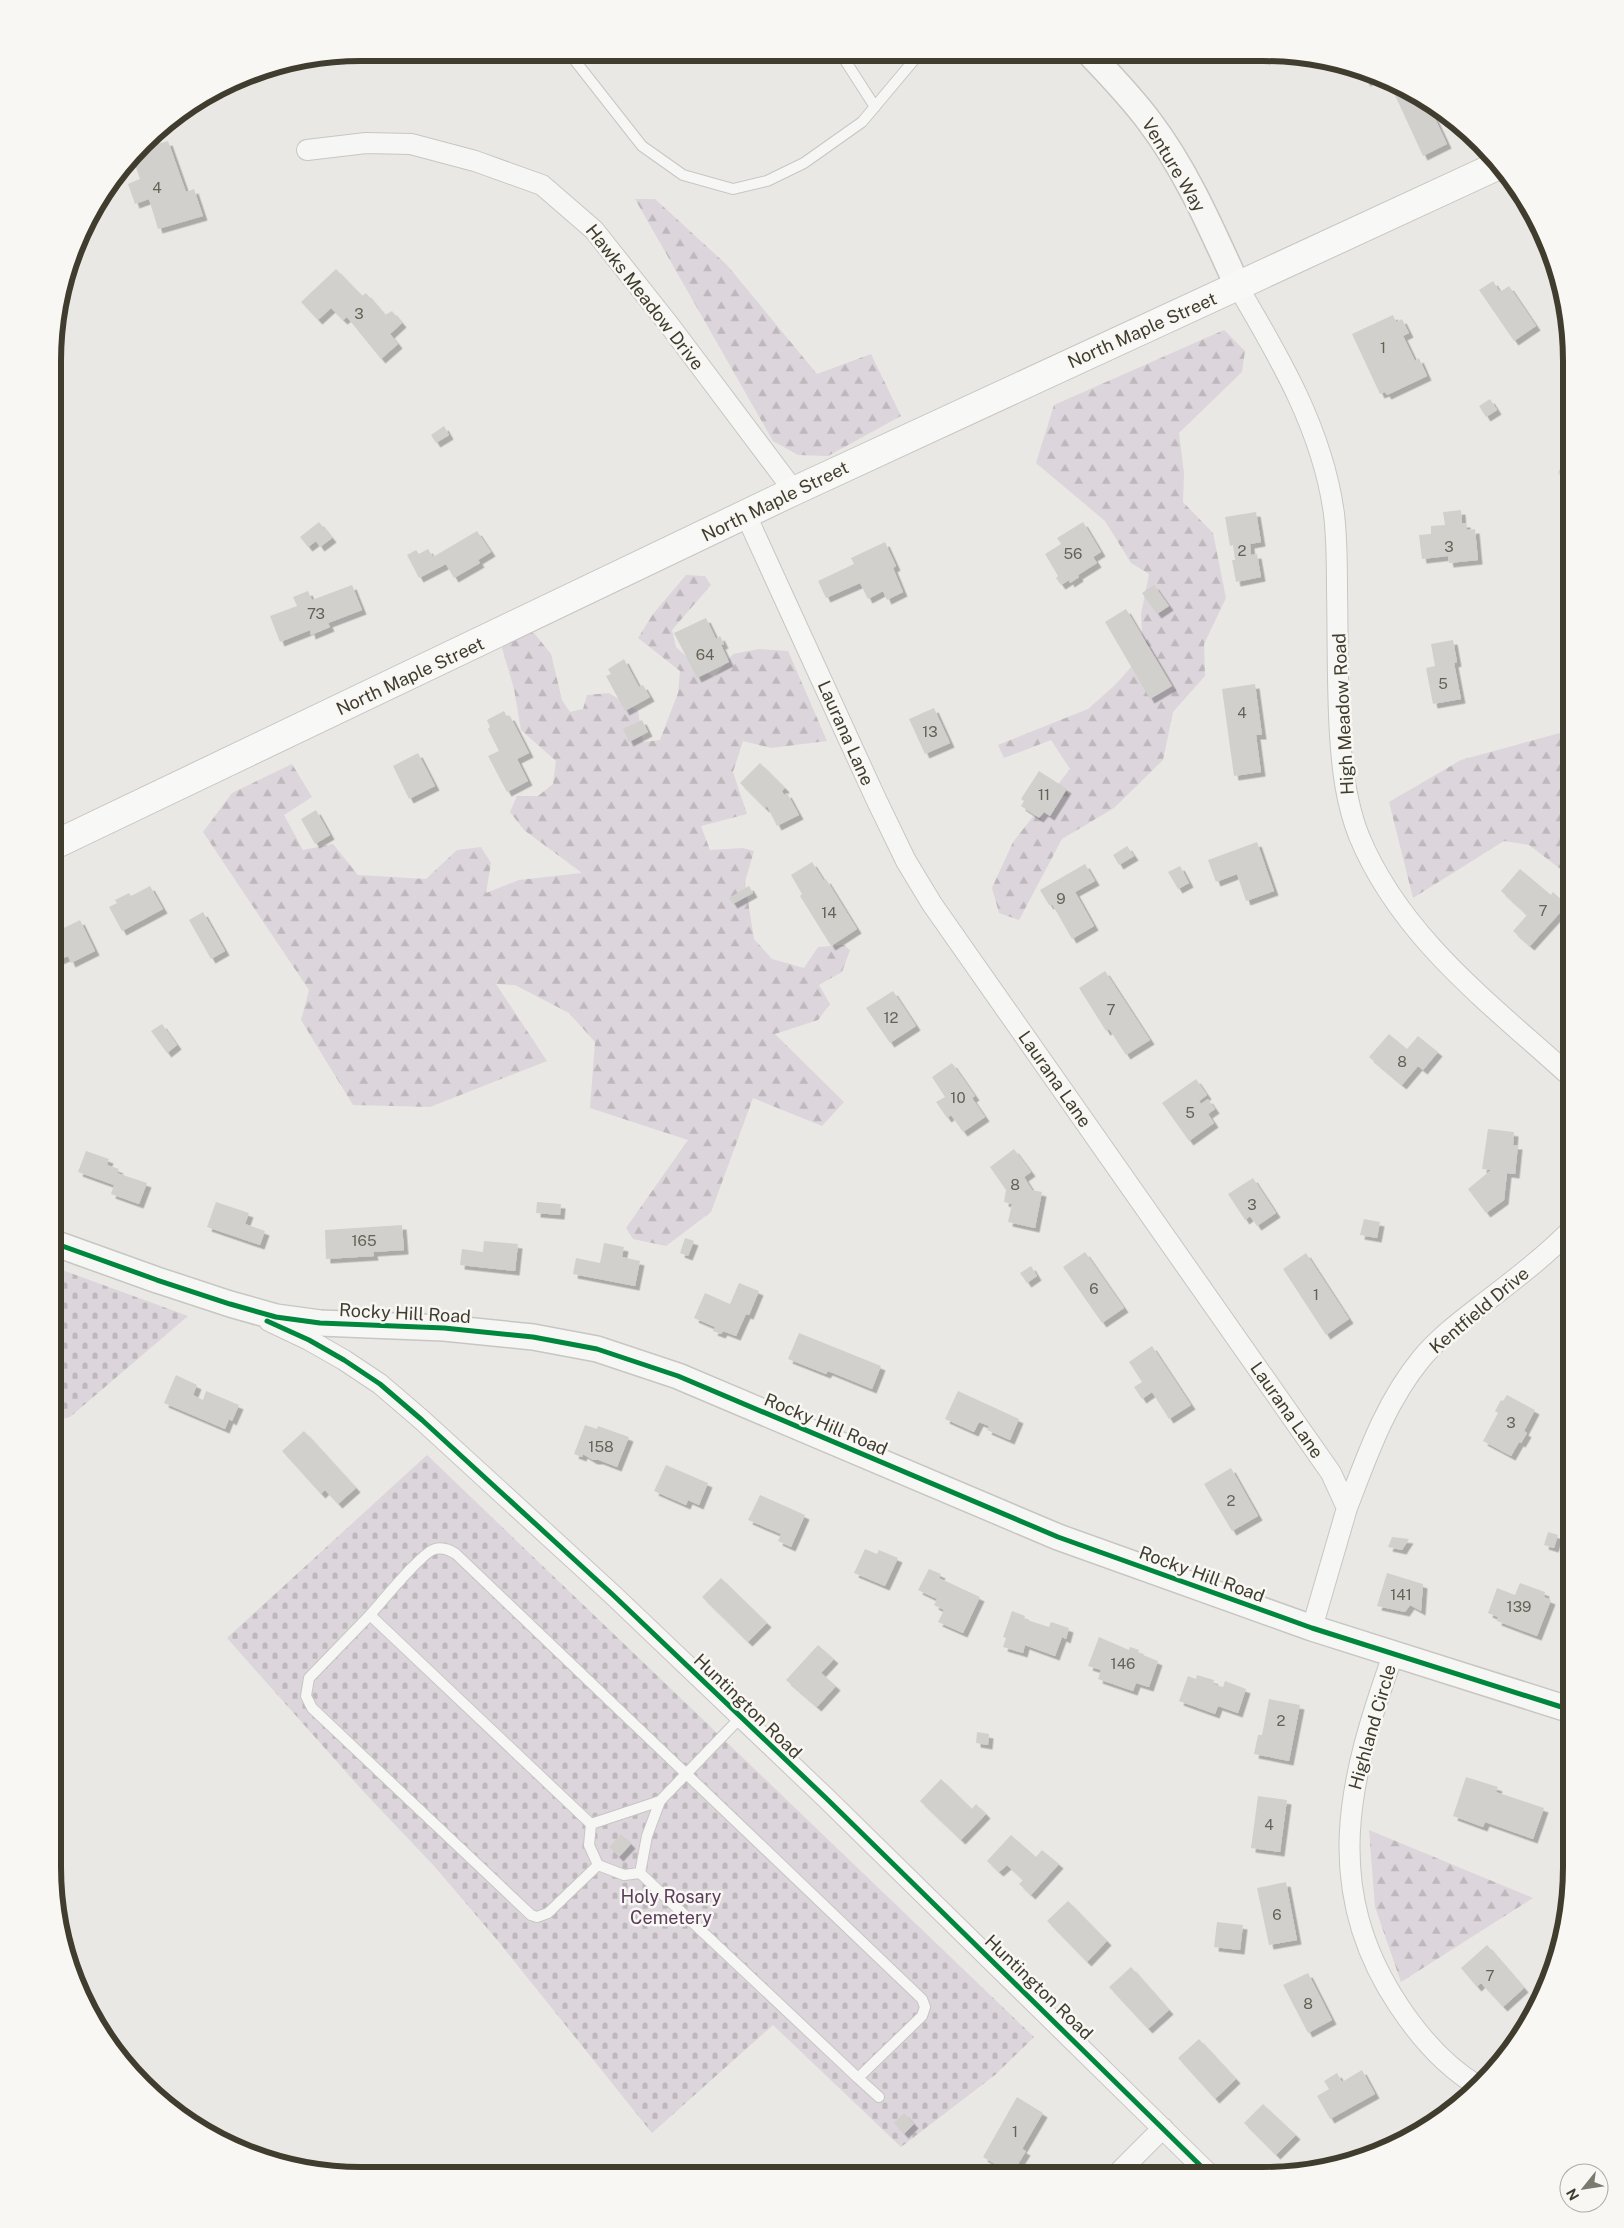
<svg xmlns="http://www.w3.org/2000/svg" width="1624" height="2228" font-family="'Public Sans',sans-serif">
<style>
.forest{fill:url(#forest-firs)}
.cemetery{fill:url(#cemetery-stones)}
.building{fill:#d1d0cd;filter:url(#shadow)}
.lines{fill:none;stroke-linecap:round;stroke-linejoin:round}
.service-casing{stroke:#c7c6c3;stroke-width:12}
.minor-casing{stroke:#c7c6c3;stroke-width:22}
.tertiary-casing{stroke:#c7c6c3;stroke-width:28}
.secondary-casing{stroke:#c7c6c3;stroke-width:30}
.service{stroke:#f6f6f4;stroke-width:10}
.minor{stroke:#f6f6f4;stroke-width:20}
.tertiary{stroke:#f6f6f4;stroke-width:25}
.secondary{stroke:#f8f8f7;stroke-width:28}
.cycleway-casing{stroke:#f8f7f4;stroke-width:8}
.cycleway{stroke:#00873e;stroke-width:5}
.labels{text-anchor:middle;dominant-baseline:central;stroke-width:5;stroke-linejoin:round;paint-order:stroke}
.number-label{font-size:15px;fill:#666256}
.street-label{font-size:18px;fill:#413d2e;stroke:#f8f7f4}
.park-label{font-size:18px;fill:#5a3c5b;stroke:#f8f7f4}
.rim{fill:none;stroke:#413d2e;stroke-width:6}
</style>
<defs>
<pattern id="forest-firs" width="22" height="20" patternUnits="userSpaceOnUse" patternTransform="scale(1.25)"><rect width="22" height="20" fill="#dcd5db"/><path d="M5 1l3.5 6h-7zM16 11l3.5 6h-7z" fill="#beb8bc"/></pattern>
<pattern id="cemetery-stones" width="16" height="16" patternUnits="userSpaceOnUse" patternTransform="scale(1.25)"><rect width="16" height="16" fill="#dcd5db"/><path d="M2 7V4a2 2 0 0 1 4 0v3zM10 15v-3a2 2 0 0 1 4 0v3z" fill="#beb8bc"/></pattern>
<filter id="shadow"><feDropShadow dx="4.5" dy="4.5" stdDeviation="0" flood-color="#0004"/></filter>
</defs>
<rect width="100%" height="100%" fill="#e9e8e5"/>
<path class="forest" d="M1516,190L1539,225L1549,250L1510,194Z
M635,199H655L727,265L817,374L871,354L901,416L828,456L798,455L773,441Z
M1224,330L1245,351L1242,372L1179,433L1184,473L1183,502L1213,533L1226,598L1204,644L1205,676L1173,712L1163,760L1114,808L1062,839L1019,920L999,913L992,888L1013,842L1070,769L1051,740L1004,758L998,745L1088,709L1115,685L1143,654L1141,614L1149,574L1131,563L1105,521L1036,463L1054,405Z
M1571,460V490L1558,473L1564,463Z
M686,575L705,576L711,585L672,630L676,647L697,667L714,677L733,654L759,649L788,651L827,741L771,748L743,741L733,772L747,814L701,826L710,850L743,848L754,851L745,882L754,939L772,959L804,968L818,947L844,945L850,950L842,972L819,985L830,1004L818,1020L775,1034L844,1102L822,1126L753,1098L711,1212L666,1246L633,1239L626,1228L688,1140L590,1108L595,1042L569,1013L515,985L496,984L547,1061L430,1107L353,1105L301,1020L309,990L203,832L232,793L292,764L312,797L284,815L303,850L333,844L358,875L426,879L457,850L481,847L491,863L486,893L519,880L582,873L524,830L510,812L517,796H538L553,784L556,761L521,730L514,689L502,648L513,632L534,633L551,654L562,700L570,712L583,709L587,695L609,693L638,711L643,742L660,740L678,693L680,671L638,638L653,614Z
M1571,730V877L1529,845L1504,841L1413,898L1389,802L1461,760Z
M1369,1830L1521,1893L1533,1898L1401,1982L1375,1907Z"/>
<path class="cemetery" d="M54,1267L188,1316L70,1417L53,1421Z
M427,1455L1034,2037L995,2075L901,2147L773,2025L652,2133L498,1941L435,1867L362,1790L227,1638Z"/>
<path class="building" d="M1360,71L1376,75L1377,76L1366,82Z
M1388,80L1421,99L1427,112L1431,110L1447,144L1423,156Z
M168,141L186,192L194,189L203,216L158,229L149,199L135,204L128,184L140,179L133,159L142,148Z
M336,269L362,296L366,293L385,315L392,311L402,323L390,334L398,344L381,359L347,317L343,320L331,308L318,320L301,302Z
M1493,281L1500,292L1509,286L1536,326L1514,341L1479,290Z
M1393,315L1396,322L1402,319L1409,333L1403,336L1415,361L1419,358L1427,376L1387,395L1385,392L1380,394L1352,334Z
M1490,399L1497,410L1486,417L1479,406Z
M444,426L449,435L436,443L431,435Z
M1461,510L1462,523H1466L1467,530L1475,529L1478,560L1449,563L1448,556L1422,559L1419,535L1431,534V526L1445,525L1443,512Z
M1256,512L1261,542L1250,544L1251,555L1257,554L1261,577L1236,582L1232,560H1235L1233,545L1230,546L1225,517Z
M319,522L332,538L320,547L316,541L308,547L300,537Z
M1083,522L1101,552L1093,557L1097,563L1078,575L1079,577L1070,583L1069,580L1061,585L1056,578L1058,576L1045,554L1061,544L1057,538Z
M477,531L491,552L478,560L480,563L454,578L446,564L419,578L407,555L416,550L419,554L428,549L433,557Z
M885,542L896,566L893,568L903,592L887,600L883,591L868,599L860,583L826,598L818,581L854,564L851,558Z
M352,585L362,610L328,623L330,627L311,635L310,630L280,642L270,616L297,606L293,597L308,591L312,600Z
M1154,585L1169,606L1157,614L1142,593Z
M1126,609L1172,686L1150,699L1105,622Z
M706,618L716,639L720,636L724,644L721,645L729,662L697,678L674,633Z
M1453,640L1457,662L1454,663L1461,699L1433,704L1426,668L1435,666L1431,644Z
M624,659L639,687L643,685L650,697L625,711L606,676L611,674L608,669Z
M1255,684L1262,735H1256L1261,772L1234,776L1222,689Z
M934,708L950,743L925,754L909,719Z
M504,711L507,717L510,716L529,753L517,759L528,781L507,792L488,756L499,751L488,729L490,727L487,720Z
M642,720L648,732L629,742L623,729Z
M418,753L435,786L409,799L393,766Z
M760,763L785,788L782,791L784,795L787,793L799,815L777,826L767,806L765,808L740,783Z
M1039,771L1067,789L1050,816L1044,812L1039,818L1021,806L1024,801L1021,799Z
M316,810L330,835L315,844L301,819Z
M1257,842L1274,891L1246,901L1237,874L1216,882L1208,860Z
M1127,846L1134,856L1119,865L1113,855Z
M812,862L824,881L826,879L857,929L831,946L800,896L802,894L791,875Z
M1085,864L1095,881L1075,892L1094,926L1072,939L1052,904L1049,905L1040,890Z
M1180,866L1189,883L1178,889L1168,872Z
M1520,869L1551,895L1553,892L1567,905L1530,946L1513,931L1527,915L1501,891Z
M150,886L163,909L122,931L109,907L117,903L115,900L129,893L131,896Z
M749,886L753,893L733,904L729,898Z
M203,912L225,951L211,959L189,920Z
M80,920L95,951L71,963L68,956L54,962V933Z
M1105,971L1150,1040L1126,1055L1109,1029L1106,1031L1079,988Z
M893,991L916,1026L890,1043L866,1008Z
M162,1024L177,1045L167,1053L151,1031Z
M1389,1034L1407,1049L1418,1036L1438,1052L1423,1070L1418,1066L1402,1085L1369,1057Z
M952,1063L975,1096L972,1098L985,1117L963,1132L951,1115L947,1118L936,1102L945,1097L932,1077Z
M1196,1079L1207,1095L1199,1101L1201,1104L1208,1099L1215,1109L1208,1114L1214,1123L1189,1141L1162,1103Z
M1488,1129L1514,1132L1513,1145H1518L1515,1174L1507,1173L1504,1200L1486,1213L1468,1189L1491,1170L1482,1169Z
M1014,1149L1031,1172L1024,1177L1032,1190L1042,1192L1035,1228L1008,1222L1012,1204L1004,1202L1006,1190L990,1167Z
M86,1151L109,1159L107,1165L119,1169L117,1173L147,1183L139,1204L111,1194L114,1185L78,1172Z
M1253,1178L1276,1213L1257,1226L1250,1216L1245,1220L1228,1194Z
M216,1202L249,1213L245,1224L265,1231L260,1245L207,1227Z
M537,1202L561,1204L560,1215L536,1213Z
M1364,1219L1380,1222L1377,1238L1360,1235Z
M402,1225L404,1250L373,1252L374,1256L326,1259L325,1230Z
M685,1238L694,1241L688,1256L680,1253Z
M484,1241L518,1244L515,1271L460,1265L462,1249L483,1252Z
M604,1243L624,1247L622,1257L640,1261L635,1286L573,1274L576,1258L600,1263Z
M1085,1252L1124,1308L1102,1323L1063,1267Z
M1306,1253L1349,1319L1326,1335L1283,1269Z
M1031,1266L1037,1276L1027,1283L1020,1273Z
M739,1283L759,1291L749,1315L746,1314L736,1336L723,1331L721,1334L713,1331L715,1327L694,1318L705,1293L730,1304Z
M799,1333L881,1366L872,1389L828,1371L826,1374L788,1359Z
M1152,1346L1191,1405L1169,1419L1152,1392L1142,1399L1134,1387L1142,1382L1129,1362Z
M176,1375L197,1385L193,1395L203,1400L206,1391L239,1405L232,1421L229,1419L225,1429L164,1403Z
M958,1391L1019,1419L1010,1440L987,1430L989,1426L979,1422L974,1432L945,1419Z
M1507,1395L1535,1410L1524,1431L1527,1433L1521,1443L1519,1442L1511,1456L1483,1441L1498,1413L1495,1411L1501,1400L1503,1401Z
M585,1425L597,1429L598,1426L629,1437L617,1467L599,1460H593L583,1454L582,1457L574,1454Z
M304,1431L356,1488L338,1504L325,1490L321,1494L282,1451Z
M666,1465L708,1483L699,1505L688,1500L686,1505L654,1491Z
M1231,1468L1258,1516L1232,1531L1204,1484Z
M760,1495L805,1515L791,1547L778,1541L781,1534L748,1520Z
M1548,1532L1558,1535L1554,1548L1544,1545Z
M1392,1537L1409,1539L1402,1550L1388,1547Z
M865,1549L877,1554L879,1550L898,1558L885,1586L854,1573Z
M929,1569L941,1574L939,1578L980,1597L963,1633L938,1622L944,1610L934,1605L937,1599L918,1590Z
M1387,1573L1423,1584L1421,1611L1410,1605L1405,1612L1377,1606Z
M721,1578L767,1623L748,1642L702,1597Z
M1520,1583L1545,1592L1544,1597L1551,1600L1537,1636L1497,1621L1498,1617L1488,1613L1497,1588L1515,1595Z
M1012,1611L1025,1616L1024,1619L1049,1627L1051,1622L1069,1628L1066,1639L1062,1637L1055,1656L1025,1645L1023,1653L1003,1647L1006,1638L1003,1637Z
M1099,1637L1129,1650L1130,1647L1139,1650L1138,1653L1158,1661L1149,1687L1136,1683L1133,1691L1098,1679L1101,1670L1088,1666Z
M818,1645L834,1659L821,1673L836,1686L817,1707L786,1680Z
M1197,1675L1214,1680L1213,1684L1223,1687L1225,1681L1246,1689L1238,1713L1218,1706L1215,1714L1179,1701L1188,1676L1196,1679Z
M1269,1699L1300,1705L1289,1761L1254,1754L1258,1735H1262Z
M977,1732L989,1734L988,1745L976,1743Z
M1466,1777L1498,1787L1496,1792L1544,1808L1533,1839L1485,1822L1483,1827L1453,1816Z
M941,1779L972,1809L976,1804L986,1814L961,1840L920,1801Z
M1258,1796L1287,1800L1280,1852L1251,1848Z
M621,1834L631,1844L619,1857L609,1847Z
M1011,1835L1036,1857L1042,1850L1059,1864L1031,1895L1019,1884L1023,1880L1007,1865L999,1872L987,1861Z
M1286,1882L1297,1940L1269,1945L1257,1888Z
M1068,1901L1107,1941L1087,1962L1047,1921Z
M1217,1922L1243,1925L1240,1950L1214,1947Z
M1487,1945L1524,1988L1503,2007L1481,1983L1477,1987L1461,1968Z
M1131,1967L1169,2010L1148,2029L1109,1987Z
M1308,1973L1332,2020L1308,2033L1283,1985Z
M1199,2039L1236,2079L1215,2099L1178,2058Z
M1362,2070L1375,2094L1330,2119L1317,2096L1329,2089L1324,2081L1337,2073L1342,2082Z
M1017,2097L1043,2113L1022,2149L1026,2151L1012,2174L983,2157Z
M1263,2104L1296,2135L1276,2155L1244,2123Z
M904,2113L914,2124L904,2134L894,2123Z"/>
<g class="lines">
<g class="service-casing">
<path id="service" d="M569,53L642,146L683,175L733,189L767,181L804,163L862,122L919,54
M841,54L875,107
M370,1615L309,1678L306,1696L312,1708L531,1915L537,1917L548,1913L598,1865
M660,1801L740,1718
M591,1824L660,1801L647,1836L640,1873
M858,2078L640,1873L624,1875L598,1865L589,1845L591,1824L370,1615C381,1603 422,1552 435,1549C443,1547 450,1550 456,1554L922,1999L925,2007L922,2016L858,2078L879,2097"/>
</g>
<g class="minor-casing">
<path id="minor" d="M307,150L366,143L411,144L475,161L542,185L594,230L670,326L794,491
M1238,287C1280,358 1323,431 1334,514C1337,539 1337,565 1337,590C1338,638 1337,687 1340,735C1342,769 1346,803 1359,836C1401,938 1492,1005 1571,1077
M746,515L876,799L906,861L932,904L1331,1473L1347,1508L1312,1628
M269,1321L309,1340L344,1360L380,1384L422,1420L612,1594L827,1799L1210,2175
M1347,1508C1367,1456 1385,1403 1421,1359C1439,1337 1462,1320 1484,1303C1514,1280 1544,1257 1571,1230
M1393,1655C1349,1778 1320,1888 1399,2006C1419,2036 1446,2067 1478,2086
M1116,2175L1163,2128"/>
</g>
<g class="tertiary-casing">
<path id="tertiary" d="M1091,55C1111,76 1132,98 1149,121C1187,171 1212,230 1238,287
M54,1243L157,1280L230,1304L276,1317L320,1323L444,1328L533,1337L597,1349L678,1376L1058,1537L1312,1628L1571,1710"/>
</g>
<g class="secondary-casing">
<path id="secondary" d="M54,845L794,491L1499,165"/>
</g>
<use href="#service" class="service"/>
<use href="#minor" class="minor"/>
<use href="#tertiary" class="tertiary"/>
<use href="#secondary" class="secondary"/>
<g class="cycleway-casing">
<path id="cycleway" d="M54,1243L157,1280L230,1304L276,1317L320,1323L444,1328L533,1337L597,1349L678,1376L1058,1537L1312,1628L1571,1710
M267,1321L309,1340L344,1360L380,1384L422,1420L612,1594L827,1799L1210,2175"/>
</g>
<use href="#cycleway" class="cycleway"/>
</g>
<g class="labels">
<g class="number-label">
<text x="157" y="187">4</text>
<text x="359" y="313">3</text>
<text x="1383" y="347">1</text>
<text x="1449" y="546">3</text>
<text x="1242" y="550">2</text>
<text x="1073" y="553">56</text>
<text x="316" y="613">73</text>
<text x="705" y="654">64</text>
<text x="1443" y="683">5</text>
<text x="1242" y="712">4</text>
<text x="930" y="731">13</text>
<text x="1044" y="794">11</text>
<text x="1061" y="898">9</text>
<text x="1543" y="910">7</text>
<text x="829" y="912">14</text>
<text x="1111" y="1009">7</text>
<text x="891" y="1017">12</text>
<text x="1402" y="1061">8</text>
<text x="958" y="1097">10</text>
<text x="1190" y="1112">5</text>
<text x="1015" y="1184">8</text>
<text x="1252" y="1204">3</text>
<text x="364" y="1240">165</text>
<text x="1094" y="1288">6</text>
<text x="1316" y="1294">1</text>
<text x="1511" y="1422">3</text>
<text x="601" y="1446">158</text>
<text x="1231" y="1500">2</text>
<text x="1401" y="1594">141</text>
<text x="1519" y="1606">139</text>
<text x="1123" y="1663">146</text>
<text x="1281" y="1720">2</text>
<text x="1269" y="1824">4</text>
<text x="1277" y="1914">6</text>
<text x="1490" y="1975">7</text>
<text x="1308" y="2003">8</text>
<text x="1015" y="2131">1</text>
</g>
<g class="street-label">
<text transform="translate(1174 165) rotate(59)">Venture Way</text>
<text transform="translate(645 297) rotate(52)">Hawks Meadow Drive</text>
<text transform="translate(1142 330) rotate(-24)">North Maple Street</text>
<text transform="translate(775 501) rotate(-26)">North Maple Street</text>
<text transform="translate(410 676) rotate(-25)">North Maple Street</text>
<text transform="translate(1343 714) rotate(-93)">High Meadow Road</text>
<text transform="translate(846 733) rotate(66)">Laurana Lane</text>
<text transform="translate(1055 1079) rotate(55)">Laurana Lane</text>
<text transform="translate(1479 1310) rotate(-40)">Kentfield Drive</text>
<text transform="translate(405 1313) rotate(3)">Rocky Hill Road</text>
<text transform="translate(1287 1410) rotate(55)">Laurana Lane</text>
<text transform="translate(826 1424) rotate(23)">Rocky Hill Road</text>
<text transform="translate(1202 1574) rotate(20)">Rocky Hill Road</text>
<text transform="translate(748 1706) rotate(44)">Huntington Road</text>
<text transform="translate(1372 1727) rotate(-74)">Highland Circle</text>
<text transform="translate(1039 1987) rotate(44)">Huntington Road</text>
</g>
<g class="park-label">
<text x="671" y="1896">Holy Rosary<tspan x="671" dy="21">Cemetery</tspan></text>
</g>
</g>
<path d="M0 0H1624V2228H0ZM361 61H1263A300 300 0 0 1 1563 361V1867A300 300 0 0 1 1263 2167H361A300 300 0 0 1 61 1867V361A300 300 0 0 1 361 61Z" fill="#f8f7f4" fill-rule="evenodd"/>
<path class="rim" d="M361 61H1263A300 300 0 0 1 1563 361V1867A300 300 0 0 1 1263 2167H361A300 300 0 0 1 61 1867V361A300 300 0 0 1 361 61Z"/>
<g transform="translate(1584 2188) rotate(240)"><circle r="24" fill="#f8f7f4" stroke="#afada5"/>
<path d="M0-4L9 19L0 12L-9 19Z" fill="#7c796e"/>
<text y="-8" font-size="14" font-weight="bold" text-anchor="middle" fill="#413d2e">N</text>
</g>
</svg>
